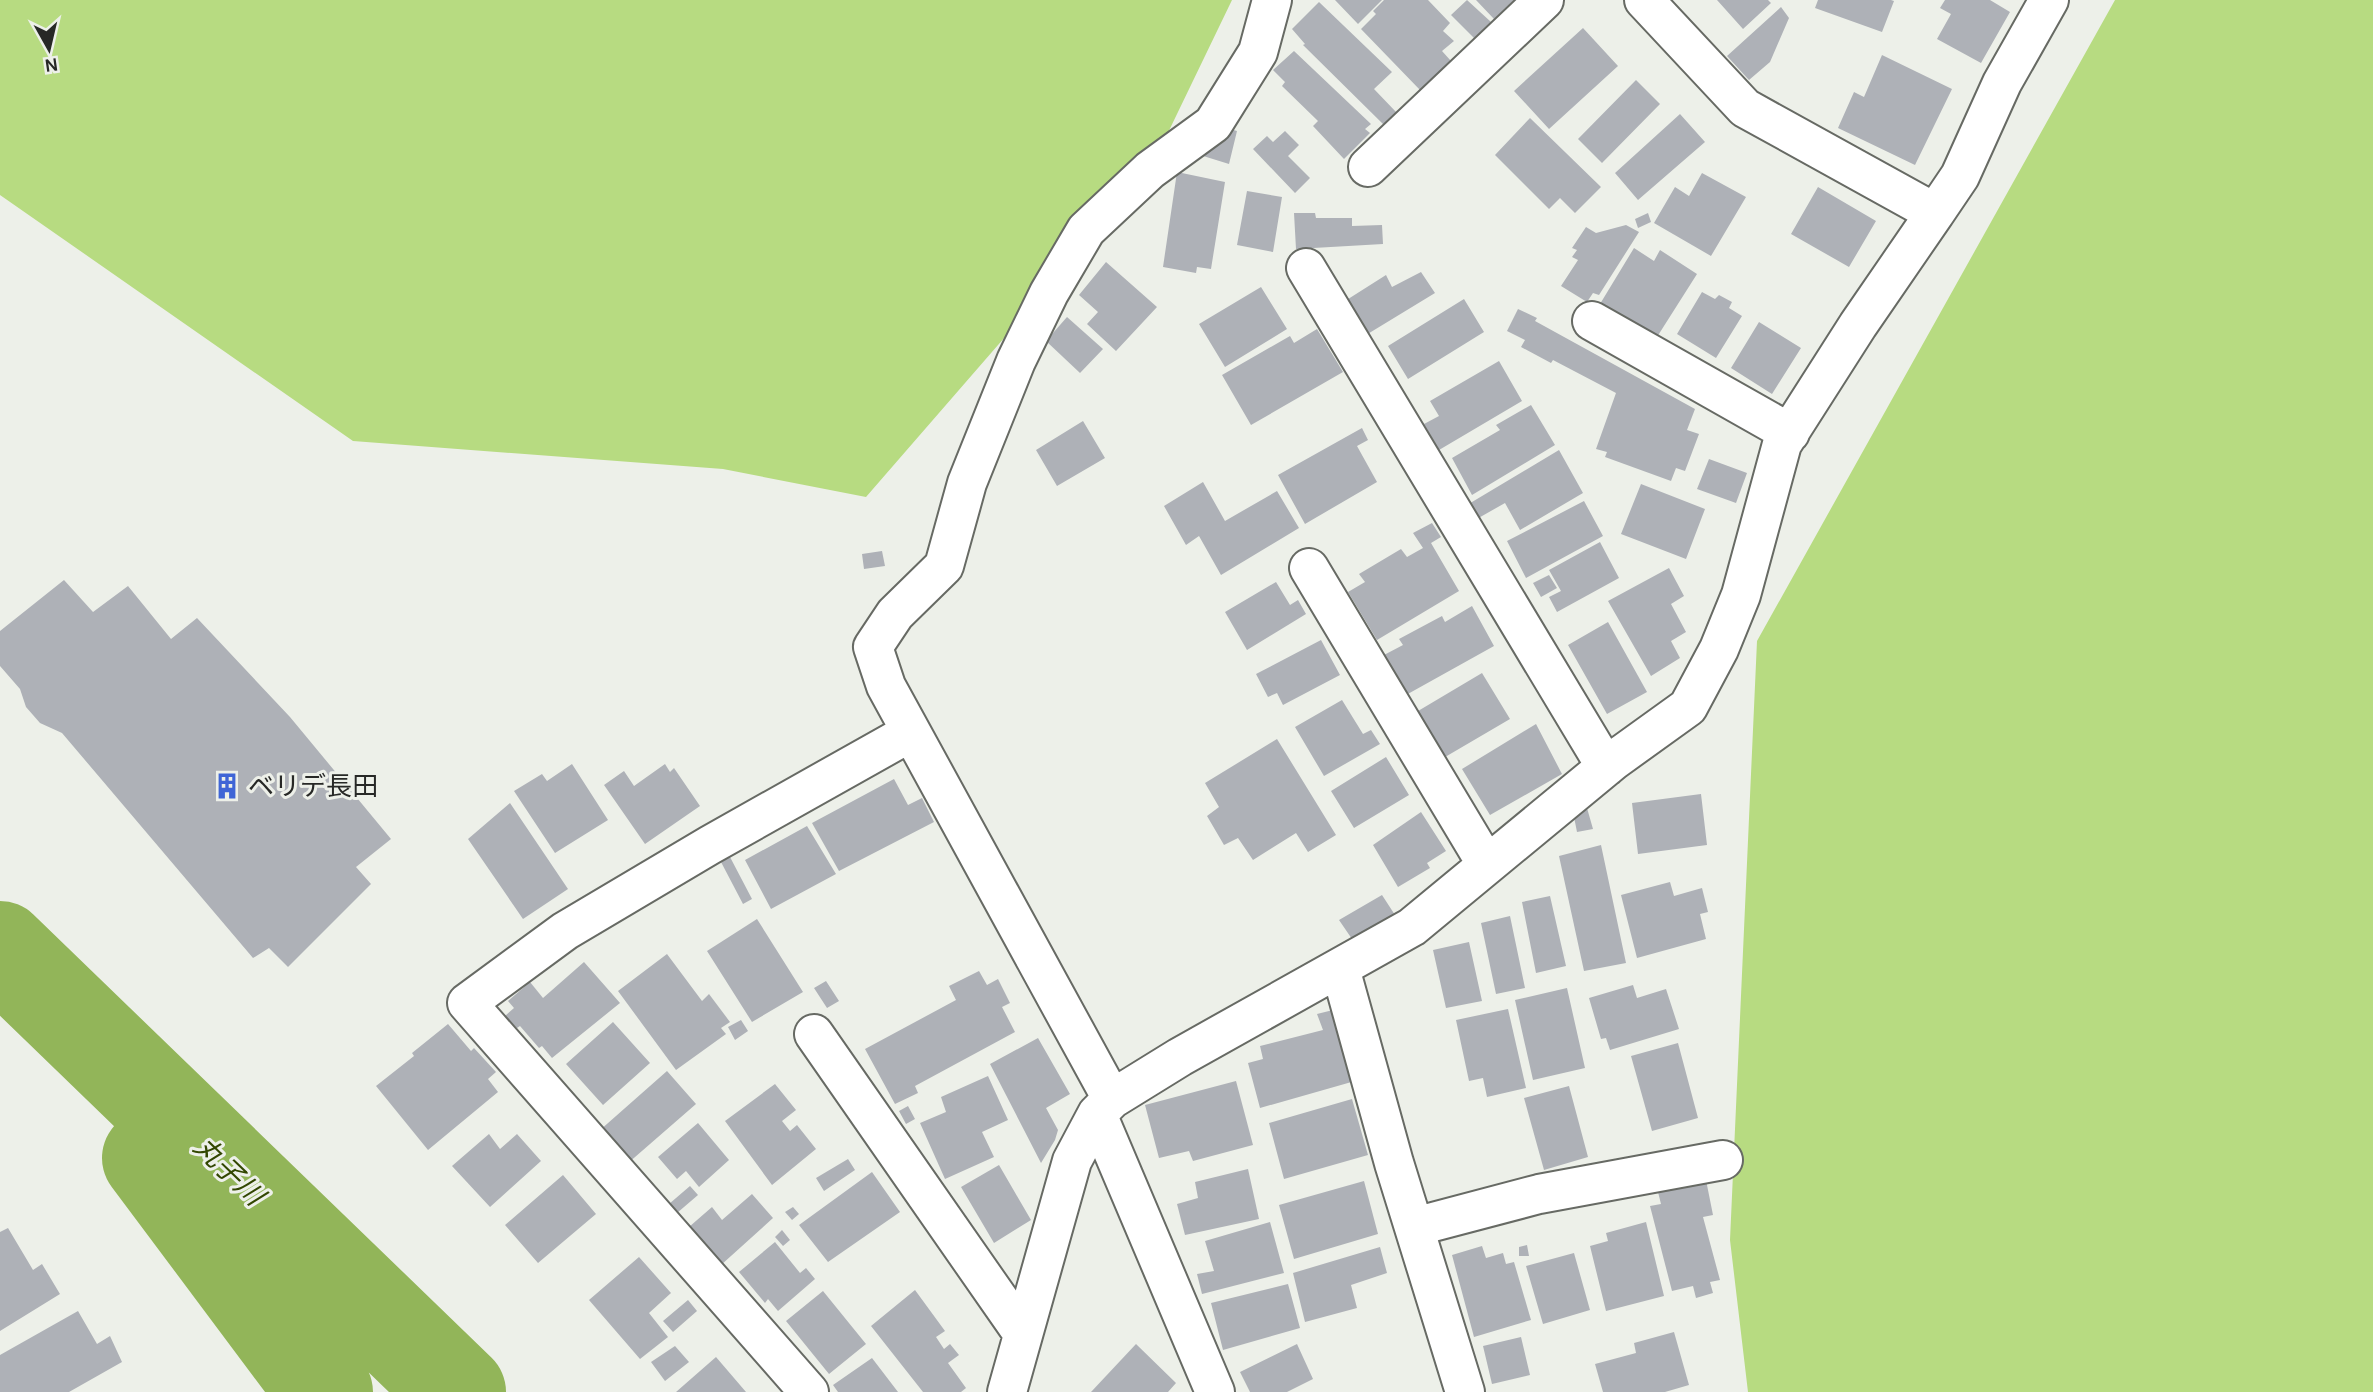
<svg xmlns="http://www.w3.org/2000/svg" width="2373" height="1392" font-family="Karla,'Noto Sans JP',sans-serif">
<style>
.green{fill:#b7db81}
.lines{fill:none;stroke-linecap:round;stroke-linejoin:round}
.river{stroke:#92b559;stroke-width:96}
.building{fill:#aeb1b7}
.street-casing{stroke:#676a64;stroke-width:42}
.street{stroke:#fff;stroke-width:38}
.labels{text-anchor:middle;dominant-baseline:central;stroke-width:6;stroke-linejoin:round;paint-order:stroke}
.poi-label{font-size:26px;fill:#272826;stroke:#edf0e9;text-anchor:start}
.water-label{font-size:28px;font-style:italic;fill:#324701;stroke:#edf0e9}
</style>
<rect width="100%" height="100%" fill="#edf0e9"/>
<path class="green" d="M0,0H1232L1150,170L866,497L723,469L353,441L0,195Z
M2115,0H2373V1392H1748L1730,1240L1757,641Z"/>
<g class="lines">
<path class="river" d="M0,949L458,1392
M150,1158L325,1392"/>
</g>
<path class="building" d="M1335,0H1382L1358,24Z
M1384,0H1428L1450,23L1443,31L1454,41L1442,51L1451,61L1420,90L1361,29L1376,14L1373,11Z
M1467,0L1491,22L1474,38L1451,15Z
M1476,0H1514L1494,19Z
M1717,0H1768L1771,3L1743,29Z
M1818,0H1891L1894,1L1882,32L1815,8Z
M1945,0H1990L2010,12L1981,63L1937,39L1951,14L1940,8Z
M1319,2L1392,72L1374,89L1397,113L1384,125L1303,45L1305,44L1292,29Z
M1781,7L1789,18L1770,62L1749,80L1727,56Z
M1583,28L1618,66L1549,129L1514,91Z
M1294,51L1371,124L1365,129L1370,133L1344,159L1313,126L1318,121L1282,86L1285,82L1273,70Z
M1882,55L1952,89L1915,165L1838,128L1854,92L1864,97Z
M1636,80L1660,104L1602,163L1578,139Z
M1680,114L1705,142L1638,200L1615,173Z
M1530,118L1601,187L1575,213L1560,198L1549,209L1495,155Z
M1220,126L1237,131L1229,164L1200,155Z
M1285,131L1299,145L1288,156L1310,178L1295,193L1253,149L1267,136L1273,142Z
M1177,172L1225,182L1211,269L1197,267L1196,273L1163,267Z
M1702,173L1746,197L1711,256L1654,223L1675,187L1689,196Z
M1818,187L1876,221L1849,267L1791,234Z
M1247,191L1282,197L1273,252L1237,245Z
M1294,213H1315L1316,218H1352V226L1382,225L1383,244L1296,249Z
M1648,213L1651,222L1638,228L1635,219Z
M1626,225L1639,232L1599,295L1593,293L1587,302L1561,286L1578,260L1572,257L1577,250L1572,248L1586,227L1596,233Z
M1634,248L1654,261L1660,250L1697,274L1657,337L1600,304Z
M1106,262L1157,307L1116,351L1087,324L1098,312L1079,295Z
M1421,272L1435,293L1366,335L1345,301L1386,275L1392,287Z
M1261,287L1287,329L1225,367L1199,324Z
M1702,292L1715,299L1719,295L1732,302L1729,308L1742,316L1716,358L1677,334Z
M1464,299L1484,332L1408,379L1388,346Z
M1518,309L1537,318L1535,321L1695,409L1687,430L1699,434L1685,471L1676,468L1671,481L1605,457L1607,452L1596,449L1616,393L1553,360L1551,363L1521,347L1525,340L1507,331Z
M1067,317L1103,349L1080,373L1046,341Z
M1759,322L1801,348L1772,394L1731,368Z
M1317,329L1343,372L1251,425L1222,375L1290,336L1294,343Z
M1499,361L1522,401L1439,450L1424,424L1439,416L1430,401Z
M1531,405L1555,445L1472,495L1452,458L1500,430L1496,425Z
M1083,421L1105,458L1057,486L1036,450Z
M1362,428L1368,440L1357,446L1377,482L1305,524L1278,475Z
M1559,450L1583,493L1520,530L1505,503L1475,520L1467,505Z
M1709,459L1747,473L1736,503L1697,489Z
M1203,482L1225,521L1277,491L1299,528L1221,575L1199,536L1186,545L1164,506Z
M1641,484L1705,509L1686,559L1621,534Z
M1584,501L1603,536L1526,578L1507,541Z
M1432,523L1441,537L1431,543L1459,591L1377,640L1348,592L1365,582L1359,574L1401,549L1407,557L1423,548L1413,533Z
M1600,542L1619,578L1557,612L1549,597L1561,591L1549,570Z
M882,551L885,566L864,569L862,554Z
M1669,568L1684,596L1671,604L1686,632L1671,641L1680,658L1651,676L1608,601Z
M1549,575L1557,588L1541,597L1533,583Z
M64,580L93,612L128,586L171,639L197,618L290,717L391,839L356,867L371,884L288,967L269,948L253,958L62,733L40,723L26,707L20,689L0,666V631Z
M1276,582L1290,605L1298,600L1306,614L1247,650L1225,612Z
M1472,606L1494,646L1406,695L1384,655L1403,645L1399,639L1442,616L1445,622Z
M1608,622L1647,692L1607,714L1568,645Z
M1321,640L1340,675L1283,705L1277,693L1268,697L1256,674Z
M1482,673L1510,719L1440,760L1413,714Z
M1342,700L1363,734L1371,730L1380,744L1324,776L1295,727Z
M1536,724L1562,774L1490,815L1462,769Z
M1277,739L1336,835L1308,852L1296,833L1253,860L1238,838L1224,845L1207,816L1219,807L1205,783Z
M1386,757L1409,795L1354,828L1331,791Z
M572,764L608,820L555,853L514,791L542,774L547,781Z
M665,764L670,772L674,768L700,806L645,844L604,785L624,771L634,786Z
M894,779L908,805L922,798L934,822L839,871L812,823Z
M1701,794L1707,845L1638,854L1632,803Z
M510,803L568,889L523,919L468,839Z
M1587,808L1593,829L1577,832L1573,812Z
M1421,812L1446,851L1427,863L1430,868L1398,887L1373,845Z
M807,826L836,874L771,909L745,860Z
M1601,845L1626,963L1584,971L1559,856Z
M730,857L752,899L743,904L721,862Z
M1670,882L1674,896L1702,888L1708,912L1700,914L1706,939L1637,958L1621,895Z
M1382,895L1395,915L1352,939L1339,920Z
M1550,896L1566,966L1536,973L1522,902Z
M1510,916L1525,988L1496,994L1481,923Z
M757,919L803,992L752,1022L707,951Z
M1469,942L1482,1001L1446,1008L1433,950Z
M667,954L702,1001L709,994L730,1022L721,1028L726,1034L676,1070L618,991Z
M584,962L620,1003L552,1058L542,1046L539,1048L520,1026L517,1028L505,1016L514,1008L508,1001L530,982L543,998Z
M979,971L987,985L998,979L1010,1003L1002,1007L1015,1032L915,1086L918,1093L895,1104L865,1049L956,1000L949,986Z
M826,981L839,1001L827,1008L814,988Z
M1633,985L1637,998L1666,989L1679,1029L1610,1050L1606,1038L1601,1039L1589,998Z
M1567,988L1585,1068L1533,1080L1515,1000Z
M1508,1009L1526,1088L1487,1097L1483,1078L1469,1081L1456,1020Z
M1333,1010L1355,1081L1260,1108L1248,1063L1263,1059L1260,1046L1323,1030L1317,1014Z
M741,1020L748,1031L735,1040L728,1027Z
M613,1022L650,1063L603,1105L566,1064Z
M448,1024L471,1051L474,1048L496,1072L488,1079L498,1092L428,1150L376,1086L414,1056L412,1053Z
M1038,1038L1070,1094L1046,1108L1058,1130L1055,1140L1041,1163L990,1064Z
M1678,1043L1698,1118L1652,1131L1631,1056Z
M667,1071L696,1104L627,1164L599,1131Z
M988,1076L1008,1120L982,1132L994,1157L945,1179L920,1123L946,1112L941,1097Z
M1236,1081L1253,1145L1193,1161L1189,1151L1159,1158L1145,1105Z
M775,1084L796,1110L782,1121L790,1131L797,1125L816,1149L772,1185L725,1121Z
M1569,1086L1588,1157L1544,1170L1524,1098Z
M1352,1099L1368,1155L1284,1179L1269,1123Z
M908,1106L915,1119L906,1124L899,1111Z
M698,1123L729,1160L699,1187L686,1171L677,1179L658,1157Z
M489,1134L500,1149L517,1134L541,1161L490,1207L452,1166Z
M848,1159L855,1170L824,1191L816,1178Z
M999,1165L1031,1220L994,1243L961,1187Z
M1248,1169L1259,1219L1185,1235L1177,1204L1198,1198L1195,1182Z
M872,1172L900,1212L828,1262L799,1225Z
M563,1175L596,1214L538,1263L505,1225Z
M1706,1180L1713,1215L1703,1217L1720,1280L1710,1282L1713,1293L1696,1298L1693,1286L1672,1291L1650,1206L1661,1204L1658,1192Z
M1364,1181L1378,1234L1294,1259L1279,1205Z
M690,1186L698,1195L677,1213L669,1204Z
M752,1194L773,1218L721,1265L689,1227L712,1207L722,1220Z
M793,1207L799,1214L792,1220L785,1212Z
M1270,1222L1284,1273L1202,1294L1197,1274L1214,1271L1205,1241Z
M1646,1222L1664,1296L1606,1311L1590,1246L1608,1241L1606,1233Z
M8,1228L33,1270L42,1264L60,1294L0,1331V1232Z
M782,1230L790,1240L783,1246L775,1237Z
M775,1242L800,1273L806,1268L815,1279L778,1311L768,1299L765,1303L739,1272Z
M1527,1245L1529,1256H1519V1247Z
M1482,1246L1486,1258L1503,1253L1506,1264L1514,1262L1531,1320L1474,1337L1452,1255Z
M1380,1247L1387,1273L1351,1285L1357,1308L1305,1322L1293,1273Z
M1574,1253L1590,1310L1543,1324L1526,1266Z
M639,1257L671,1293L649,1313L668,1337L640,1359L589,1300Z
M1288,1284L1300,1328L1223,1350L1211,1303Z
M915,1290L945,1331L936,1337L944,1349L950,1344L959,1355L948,1363L966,1388L961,1392H923L871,1326Z
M823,1291L866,1344L829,1374L786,1321Z
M688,1300L697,1311L673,1332L663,1321Z
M78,1311L97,1344L110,1336L122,1362L69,1392H0V1355Z
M1674,1332L1689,1385L1665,1392H1603L1595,1364L1636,1353L1634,1343Z
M1521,1337L1530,1375L1492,1384L1483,1346Z
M1136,1344L1176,1383L1168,1392H1091Z
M1297,1344L1313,1379L1287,1392H1250L1240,1372Z
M675,1346L689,1362L665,1381L651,1362Z
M716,1357L746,1392H676Z
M872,1358L898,1392H838L833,1385Z"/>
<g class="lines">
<g class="street-casing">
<path id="street" d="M1644,0L1745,108L1935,213L1960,176L2002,83L2049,0
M1368,167L1544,0
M1306,268L1606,767
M1592,321L1790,433
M1309,568L1487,865
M1340,968L1394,1163L1465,1392
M814,1034L1023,1334
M1112,1099L886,686L873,647L895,614L944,566L967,483L1016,361L1049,293L1086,230L1150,170L1213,124L1258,52L1272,0
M1097,1114L1215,1392
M1414,1227L1539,1194L1723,1160
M809,1392L467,1003L565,931L710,845L911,732
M1007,1392L1072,1161L1097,1114L1112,1099L1180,1057L1412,927L1613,761L1688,707L1719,649L1741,595L1782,444L1858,325L1935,213"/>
</g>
<use href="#street" class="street"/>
</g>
<defs>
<g id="building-bare" transform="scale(2.1)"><path d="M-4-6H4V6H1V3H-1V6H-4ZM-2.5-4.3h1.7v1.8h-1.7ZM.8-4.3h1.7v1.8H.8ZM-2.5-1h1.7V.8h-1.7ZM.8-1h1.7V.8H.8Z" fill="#3f65d6" stroke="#edf0e9" stroke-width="2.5" paint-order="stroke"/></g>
</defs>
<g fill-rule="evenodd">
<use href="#building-bare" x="227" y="786"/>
</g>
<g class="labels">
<g class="poi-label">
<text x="248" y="786">ベリデ長田</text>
</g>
<g class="water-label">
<text transform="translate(229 1171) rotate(44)">丸子川</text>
</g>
</g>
<g transform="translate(49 49) rotate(172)" stroke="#edf0e9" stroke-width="5" paint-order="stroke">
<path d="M0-5L12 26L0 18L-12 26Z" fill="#272826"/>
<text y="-10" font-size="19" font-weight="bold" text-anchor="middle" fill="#272826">N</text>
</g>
</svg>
